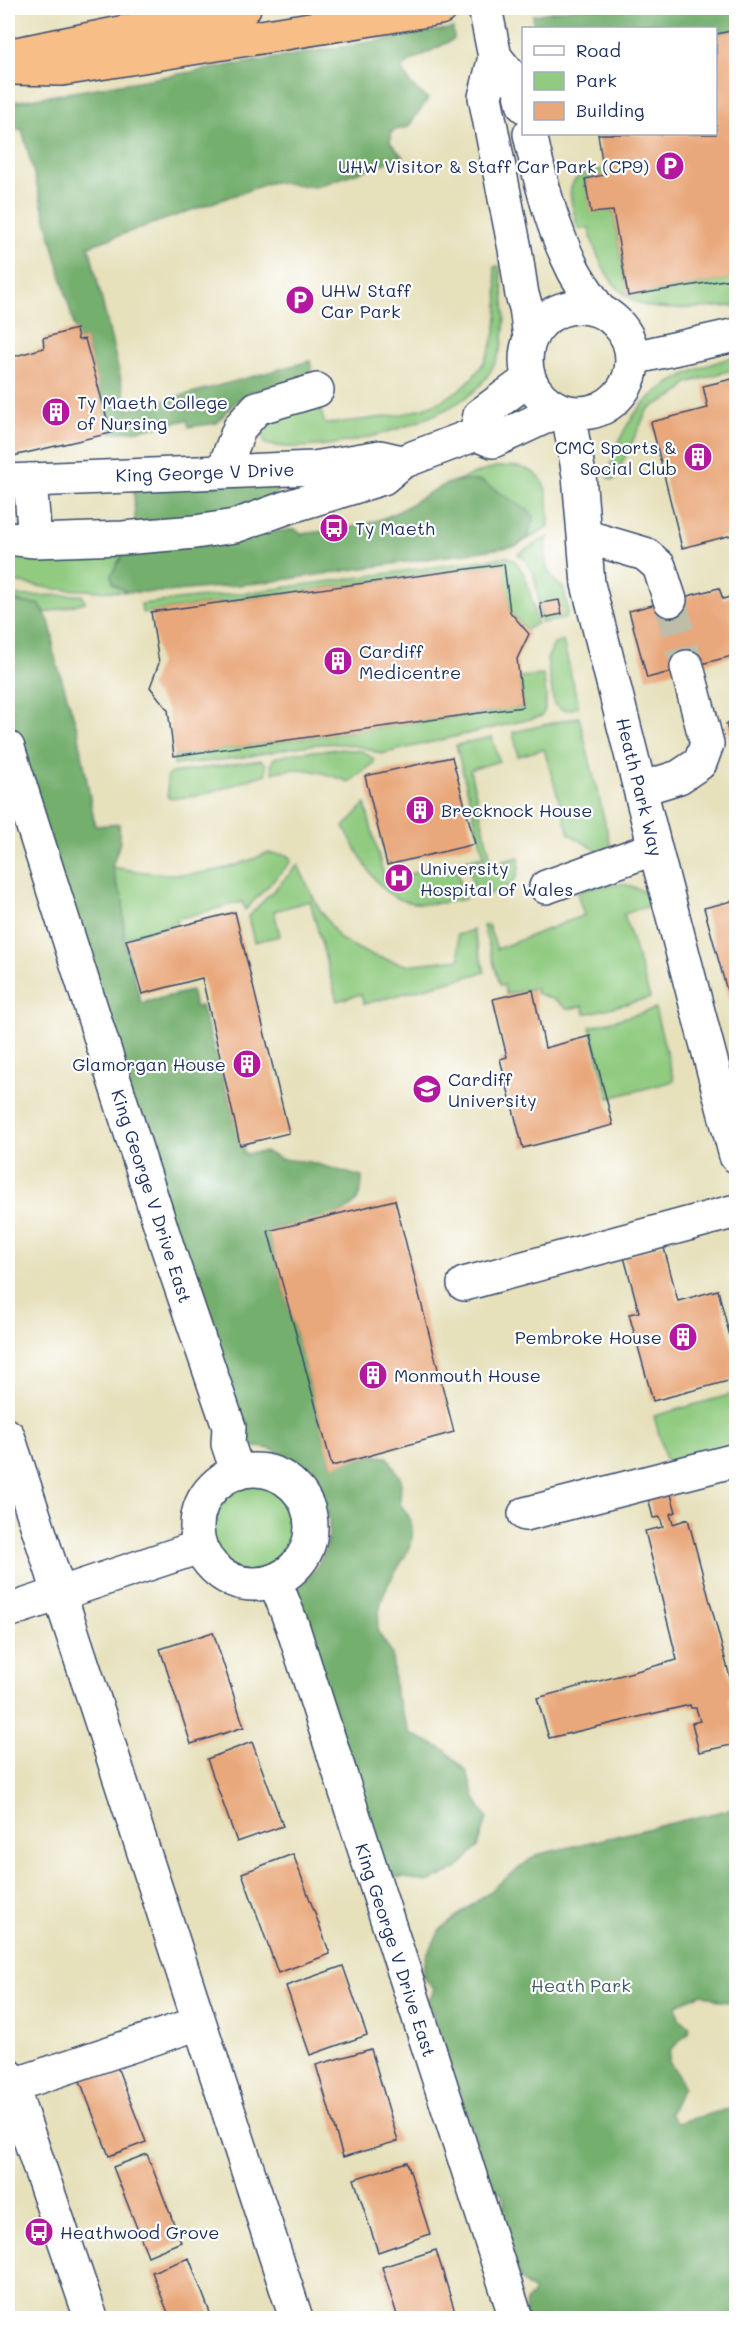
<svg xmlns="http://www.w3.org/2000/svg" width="744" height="2326" font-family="Mali,sans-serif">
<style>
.green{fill:#90cb80;stroke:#567d6f;stroke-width:1.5}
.forest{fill:#74af6e;stroke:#486f66;stroke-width:1.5}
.building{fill:#e9a87b}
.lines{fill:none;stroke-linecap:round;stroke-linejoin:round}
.minor-tunnel{stroke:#bdbda8;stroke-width:33;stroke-dasharray:33 16;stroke-linecap:butt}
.minor-casing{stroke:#394a6c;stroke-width:36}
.highway-casing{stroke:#394a6c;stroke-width:36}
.minor{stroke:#fff;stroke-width:33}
.highway{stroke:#f7be87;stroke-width:33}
.labels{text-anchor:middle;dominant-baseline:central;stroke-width:4.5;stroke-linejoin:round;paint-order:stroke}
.poi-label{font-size:18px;fill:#1b2f5e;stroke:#fff;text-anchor:start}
.street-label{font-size:18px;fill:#1b2f5e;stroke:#fff}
.park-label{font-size:18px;fill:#3e5e68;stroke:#fff}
</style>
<rect width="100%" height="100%" fill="#fff"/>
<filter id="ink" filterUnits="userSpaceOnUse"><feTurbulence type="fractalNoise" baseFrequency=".0167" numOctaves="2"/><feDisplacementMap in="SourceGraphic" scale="12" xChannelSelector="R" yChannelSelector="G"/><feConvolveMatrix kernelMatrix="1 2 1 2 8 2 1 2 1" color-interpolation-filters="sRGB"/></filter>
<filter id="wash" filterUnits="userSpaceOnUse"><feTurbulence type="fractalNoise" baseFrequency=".008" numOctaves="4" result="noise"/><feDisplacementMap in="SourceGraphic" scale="24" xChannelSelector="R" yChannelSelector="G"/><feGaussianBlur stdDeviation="1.35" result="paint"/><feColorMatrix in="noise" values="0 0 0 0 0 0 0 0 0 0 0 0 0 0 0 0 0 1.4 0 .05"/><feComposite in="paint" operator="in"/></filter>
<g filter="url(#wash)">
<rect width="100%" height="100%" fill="#e6e0bb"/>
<path class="green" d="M604,169V175L585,179L591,212L613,211L628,296L736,278V306C714,307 662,312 643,305C610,292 596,259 589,228L578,229C570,194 558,176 604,169Z
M499,266C504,295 510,333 496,361C490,374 482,385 471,394C428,427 319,457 265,444L261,430L272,417L318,402L325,424C349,421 374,419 398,415C480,398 509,347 494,267Z
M736,356V369L687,383L679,393L648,409L614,480L608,478C623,402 666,377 736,356Z
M511,466C550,469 548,495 549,526L516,546L528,537L481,481H455L495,467Z
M548,537L545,554L547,569L555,581L564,589L568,612L564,619L542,623C536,600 541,569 518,554Z
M123,554L111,575L113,584L127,592L56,589L8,581V556Z
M507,557C528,563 532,604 537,623L526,630L510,612L503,564L142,613L141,604L252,592Z
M82,595L85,602L46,613L39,604L24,603L8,598V596Z
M563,641L578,704V707C567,711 562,712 554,704L547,659L554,644Z
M543,675C545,689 549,702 542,716L535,718L381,754C336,733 290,749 244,757C221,761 197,762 174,765V756L523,707L519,677Z
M579,717L611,847L598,851L569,834L544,749L518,756L513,732Z
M492,737L499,761L470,770L492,864L519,857C523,886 500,892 476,897L467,860L484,856L456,745Z
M340,749L362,751L374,759L373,764L349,782C325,773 299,764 273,773L271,765L274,758L299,752Z
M261,760L266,764V774C233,784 203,799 168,798L167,776L171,773Z
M365,804L385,880L455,863L465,899C386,915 379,890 344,827Z
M267,853L286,855L291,858L290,863L245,910L242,902L177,919V923L124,938L123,899L116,883L112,867C172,878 211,879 267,853Z
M298,865L318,907L340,939L368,954L406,965L460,959L457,935L473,930L485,972L364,1004L361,994L337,1001L310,901L274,911L280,936L254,942L248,917Z
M624,884C638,888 647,891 655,904L624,914L650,998L585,1014L583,1006L567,1009L557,1001L536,993L535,988L506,994L504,985H500L483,926L488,925L497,949L584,915L577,893L592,887Z
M655,1009L674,1081L609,1098L590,1027Z
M736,1393V1447L667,1464L654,1416Z
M210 1529a45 45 0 1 1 90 0a45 45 0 1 1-90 0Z"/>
<path class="forest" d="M576,8H736V30L716,34V28H563V25L533,27V15Z
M453,28L454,39L411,61L401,69L412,86L428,99L408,127L392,131L390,142L403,157L315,187L272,182L89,246L128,410L310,361L312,371C296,390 272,383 252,392C237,397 227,411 217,423L189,427L187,420L140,430L111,433L85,339L78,340L22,129L8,132V103Z
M455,481H481L526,509L534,516L528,537L516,546L268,582L167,592H127L113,584L111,575L123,554L134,551L295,529L301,534C334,530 367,528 397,512C416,502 434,487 455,481Z
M273,482C276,490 280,497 275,505L135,525L134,490Z
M8,599L24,603L39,604L49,621L53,637V651L78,731L95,826L119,824L120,842L112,867L116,883L123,899L124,938L141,1003L191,991L195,1007L201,1006L245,1154L265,1152L281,1159L310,1162L362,1177C362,1186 361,1197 354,1204C335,1222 292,1223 268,1231L332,1465L371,1455L388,1457L401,1480L400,1504C430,1537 398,1561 384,1593C379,1604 379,1619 377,1630L392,1654L395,1693L410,1733L445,1750L467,1772L475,1798L487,1818L478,1847L457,1869L428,1882L405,1878H384L296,1590C305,1581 314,1572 320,1561C344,1523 319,1469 279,1452C269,1447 254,1447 242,1446L8,713Z
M736,1808V2004L721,2001L702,1994L676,2005L679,2018L689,2026L688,2033L670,2051L669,2062L677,2073L683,2087L670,2114L676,2123L736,2107V2318H524L526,2301L534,2292L520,2279L499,2216L505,2204L502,2194L496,2189L485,2169L427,1999L432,1995L434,1988L422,1976L427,1954L441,1929L536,1855Z"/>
<g id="blocks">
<path class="building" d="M736,30V278L628,296L613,211L591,213L585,179L604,175L598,134H716V34Z
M76,329L78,340L85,339L111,433L13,456L11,448L8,449V358L44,348L43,338Z
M736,378V534L682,548L651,422L708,408L703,386Z
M504,564L510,612L529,634L517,659L523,707L174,756L168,710L150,687L159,663L151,612Z
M719,588L723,599L736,595V643L734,644L736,655L647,678L629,611Z
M559,600L562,614L543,618L540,603Z
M736,721V759L726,724Z
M452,757L475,844L387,865L365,776Z
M736,900V1023L704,908Z
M235,912L289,1133L240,1145L202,978L142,994L126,940Z
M533,990L545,1048L590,1036L613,1125L523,1148L500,1059L507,1057L493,999Z
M395,1200L454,1432L332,1466L268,1231Z
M663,1244L678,1301L718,1290L736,1360V1379L653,1401L629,1314L639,1312L624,1257Z
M670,1491L676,1512L670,1514L673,1524L688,1519L735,1696L728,1698L732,1711L736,1710V1744L699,1752L692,1723L700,1721L696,1708H691L690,1705L549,1738L537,1698L677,1660L645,1531L663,1527L660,1517L653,1518L648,1497Z
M213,1632L244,1727L191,1744L160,1649Z
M252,1742L283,1826L237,1842L207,1759Z
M293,1854L330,1954L278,1973L242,1873Z
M343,1966L367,2035L310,2055L286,1986Z
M371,2049L398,2141L343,2157L316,2065Z
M114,2059L146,2142L109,2156L77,2073Z
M147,2154L181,2242L148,2256L113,2167Z
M407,2162L430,2234L378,2252L354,2179Z
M436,2250L457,2318H398L382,2267Z
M189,2258L212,2318H170L152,2272Z"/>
</g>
</g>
<g filter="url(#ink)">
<use href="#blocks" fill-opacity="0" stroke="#394a6c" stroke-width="1.5"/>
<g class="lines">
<path class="minor-tunnel" d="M670,600L687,667"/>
<g class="minor-casing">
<path id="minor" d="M485,8L495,57L485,97L515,249L522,295L526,307L530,338
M495,57L519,86L524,106
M530,134C540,180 552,228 574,271C581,284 591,297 599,310
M526 360a53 53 0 1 1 106 0a53 53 0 1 1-106 0Z
M633,358L736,335
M568,413L579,475L588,584L655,848L736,1156
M476,434L480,415L529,379
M223,471L240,427L257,408L317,390
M30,480L35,541
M8,481L314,468L380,457L402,462
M584,536L645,554L659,566L670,600
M8,538L35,541L123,538L195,532L235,526L285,508L383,478L402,462L476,434L493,441L560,410
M8,748L168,1249L229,1427L228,1444L238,1473
M640,789L679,777L700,763L707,744L687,667
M546,887L655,848
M464,1284L736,1211
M8,1436L296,2318
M197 1527a57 57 0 1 1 114 0a57 57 0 1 1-114 0Z
M525,1514L736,1460
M275,1581L292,1625L516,2318
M8,1611L199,1547
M8,2075L91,2318
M11,2086L199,2023"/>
</g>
<g class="highway-casing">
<path id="highway" d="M17,54L244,8
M8,68L62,69L440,8"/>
</g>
<use href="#minor" class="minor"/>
<use href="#highway" class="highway"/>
</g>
</g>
<defs>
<g id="parking-disc" transform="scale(1.5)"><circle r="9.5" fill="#b5179e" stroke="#fff"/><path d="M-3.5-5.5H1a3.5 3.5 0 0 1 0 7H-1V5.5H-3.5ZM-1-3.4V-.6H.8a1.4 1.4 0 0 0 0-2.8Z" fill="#fff"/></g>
<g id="building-disc" transform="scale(1.5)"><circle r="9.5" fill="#b5179e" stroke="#fff"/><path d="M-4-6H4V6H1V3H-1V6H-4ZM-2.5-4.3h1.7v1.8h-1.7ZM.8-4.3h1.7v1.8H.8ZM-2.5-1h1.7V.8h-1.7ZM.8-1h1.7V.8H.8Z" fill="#fff"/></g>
<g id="bus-disc" transform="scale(1.5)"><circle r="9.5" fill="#b5179e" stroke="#fff"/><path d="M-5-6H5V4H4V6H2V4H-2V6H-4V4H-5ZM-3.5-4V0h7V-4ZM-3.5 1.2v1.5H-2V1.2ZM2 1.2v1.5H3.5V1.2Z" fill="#fff"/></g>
<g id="hospital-disc" transform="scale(1.5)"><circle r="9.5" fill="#b5179e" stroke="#fff"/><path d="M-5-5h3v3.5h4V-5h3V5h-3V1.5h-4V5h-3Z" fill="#fff"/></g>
<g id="university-disc" transform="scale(1.5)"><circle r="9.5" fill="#b5179e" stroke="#fff"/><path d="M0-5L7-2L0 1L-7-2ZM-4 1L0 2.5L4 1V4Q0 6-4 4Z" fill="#fff"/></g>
</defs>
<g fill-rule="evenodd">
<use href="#parking-disc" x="670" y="166"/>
<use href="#parking-disc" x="300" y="300"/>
<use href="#building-disc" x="56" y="412"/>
<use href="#building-disc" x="698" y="457"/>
<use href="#bus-disc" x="334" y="528"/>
<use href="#building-disc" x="338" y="661"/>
<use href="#building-disc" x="420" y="810"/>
<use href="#hospital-disc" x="399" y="878"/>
<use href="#building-disc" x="247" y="1064"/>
<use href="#university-disc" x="427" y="1089"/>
<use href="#building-disc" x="683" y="1337"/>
<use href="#building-disc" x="373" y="1375"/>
<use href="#bus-disc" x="39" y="2232"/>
</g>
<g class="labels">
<g class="poi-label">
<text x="649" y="166" text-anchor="end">UHW Visitor &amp; Staff Car Park (CP9)</text>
<text x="321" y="290">UHW Staff<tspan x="321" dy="21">Car Park</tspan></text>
<text x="77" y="402">Ty Maeth College<tspan x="77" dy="21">of Nursing</tspan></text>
<text x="677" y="447" text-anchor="end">CMC Sports &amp;<tspan x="677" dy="21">Social Club</tspan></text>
<text x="355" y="528">Ty Maeth</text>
<text x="359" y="651">Cardiff<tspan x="359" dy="21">Medicentre</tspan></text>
<text x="441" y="810">Brecknock House</text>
<text x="420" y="868">University<tspan x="420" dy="21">Hospital of Wales</tspan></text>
<text x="226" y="1064" text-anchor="end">Glamorgan House</text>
<text x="448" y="1079">Cardiff<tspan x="448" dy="21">University</tspan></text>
<text x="662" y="1337" text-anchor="end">Pembroke House</text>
<text x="394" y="1375">Monmouth House</text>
<text x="60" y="2232">Heathwood Grove</text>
</g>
<g class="street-label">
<text transform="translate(205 472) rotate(-2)">King George V Drive</text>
<text transform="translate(640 787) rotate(76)">Heath Park Way</text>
<text transform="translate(152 1196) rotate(72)">King George V Drive East</text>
<text transform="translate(396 1950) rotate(72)">King George V Drive East</text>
</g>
<g class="park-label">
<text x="581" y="1985">Heath Park</text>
</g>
</g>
<rect width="744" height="2326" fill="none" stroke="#fff" stroke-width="30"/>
<rect x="522" y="27" width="195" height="108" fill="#ffffff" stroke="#a4acbf" stroke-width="1.5"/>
<rect x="534" y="46" width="30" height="9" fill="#ffffff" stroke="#a4acbf" stroke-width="1.5"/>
<text x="576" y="57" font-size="18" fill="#1b2f5e">Road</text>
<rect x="534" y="72" width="30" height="18" fill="#90cb80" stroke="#a4acbf" stroke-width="1.5"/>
<text x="576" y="87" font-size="18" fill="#1b2f5e">Park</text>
<rect x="534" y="102" width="30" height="18" fill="#e9a87b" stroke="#a4acbf" stroke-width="1.5"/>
<text x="576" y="117" font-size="18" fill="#1b2f5e">Building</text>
</svg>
